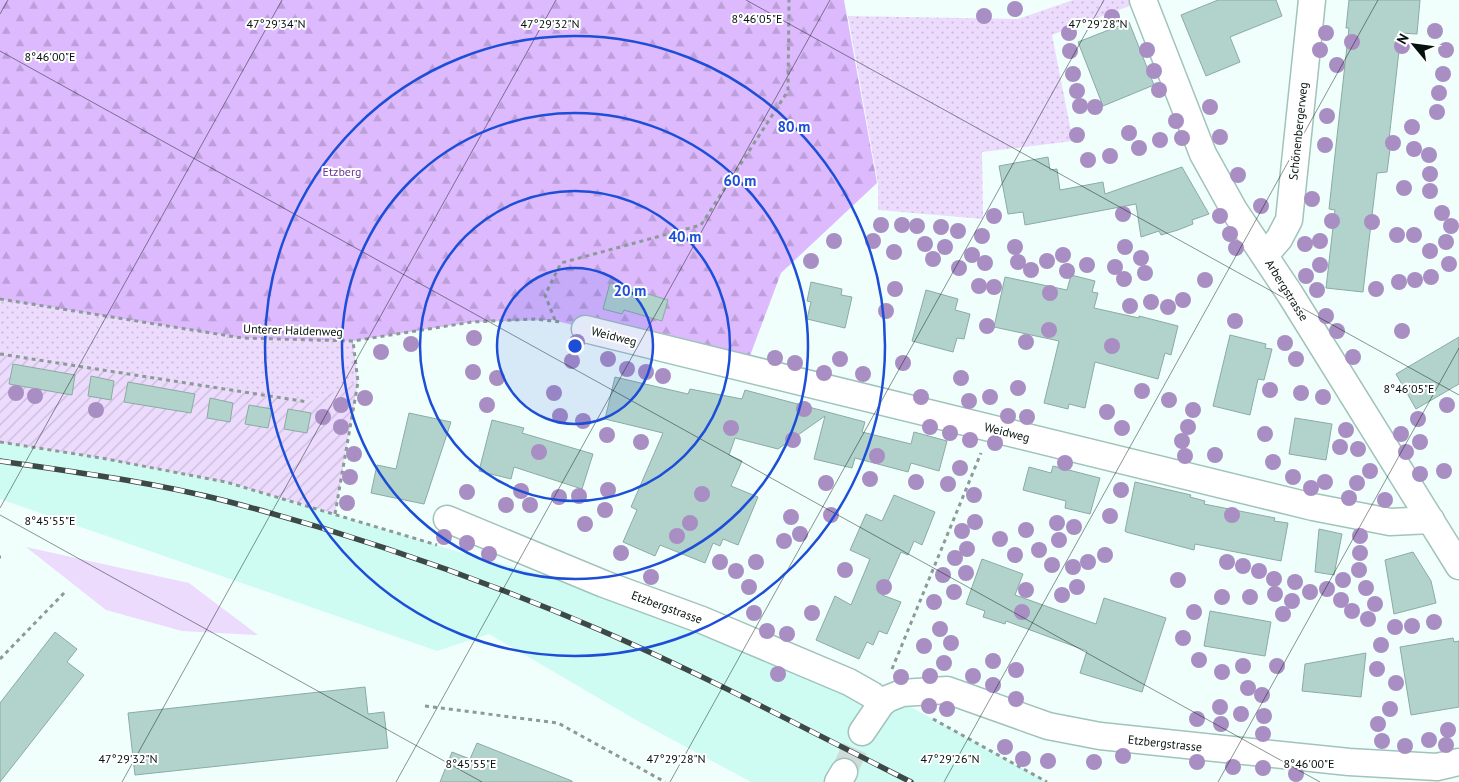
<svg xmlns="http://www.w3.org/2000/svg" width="1459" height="782" font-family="'PT Sans',sans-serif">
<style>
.built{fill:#cffcf2}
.grass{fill:url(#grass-dots)}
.forest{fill:url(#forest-firs)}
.park{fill:#ecdbfd}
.garden{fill:url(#garden-furrows)}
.building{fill:#b1d3cb;stroke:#8aaba3}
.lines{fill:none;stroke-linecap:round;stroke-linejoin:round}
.street-tunnel{stroke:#cedbd8;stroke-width:26;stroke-dasharray:26 13;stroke-linecap:butt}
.street-casing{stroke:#a1c3bb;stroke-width:29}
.path{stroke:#8d9a97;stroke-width:3;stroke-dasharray:4 4;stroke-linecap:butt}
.street{stroke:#fff;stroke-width:26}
.rail-casing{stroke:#3d4946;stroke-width:5.5}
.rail{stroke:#fff;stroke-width:4;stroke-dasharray:11;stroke-linecap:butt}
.tree{fill:#a88ec3}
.ticks{fill:none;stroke:#05110e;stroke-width:1;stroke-opacity:0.45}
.ring{fill:none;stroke:#1d4ed8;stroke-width:2.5}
.labels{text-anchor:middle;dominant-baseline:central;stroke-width:4;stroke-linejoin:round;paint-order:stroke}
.street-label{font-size:12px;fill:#05110e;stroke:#fff}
.park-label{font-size:12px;fill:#6c3295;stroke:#fff}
.ticks-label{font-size:12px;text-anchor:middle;fill:#05110e;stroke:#fff;stroke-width:4;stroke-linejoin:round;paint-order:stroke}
.centre{fill:#1d4ed8;stroke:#fff;stroke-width:2.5}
.ring-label{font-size:15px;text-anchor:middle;font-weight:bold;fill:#1d4ed8;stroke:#fff;stroke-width:4;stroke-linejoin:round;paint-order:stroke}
</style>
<defs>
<pattern id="grass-dots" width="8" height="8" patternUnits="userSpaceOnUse" patternTransform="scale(1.25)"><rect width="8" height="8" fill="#ecdbfd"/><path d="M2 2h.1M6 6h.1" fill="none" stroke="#c9bbd8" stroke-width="1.8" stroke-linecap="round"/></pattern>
<pattern id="forest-firs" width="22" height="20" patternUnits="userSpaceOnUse" patternTransform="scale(1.25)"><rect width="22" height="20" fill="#ddb9fe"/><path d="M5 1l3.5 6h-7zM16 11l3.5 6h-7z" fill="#bc9ed8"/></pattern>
<pattern id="garden-furrows" width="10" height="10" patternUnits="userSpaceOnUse" patternTransform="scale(1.25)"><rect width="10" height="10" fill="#ecdbfd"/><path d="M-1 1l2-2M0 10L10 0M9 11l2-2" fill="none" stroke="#c9bbd8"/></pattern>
</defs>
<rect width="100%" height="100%" fill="#f1fffc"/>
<path class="built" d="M0,442L101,458L226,482L476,557L588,587L849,682L902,693L911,707L1047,782H751L636,720L489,634L437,651L0,499Z"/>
<path class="grass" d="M1073,0H1130L1132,5L1052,35L1073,141L982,152L983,219L878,210V184L848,16L1018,19Z
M0,299L242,338L353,341L358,382L308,402L0,354Z"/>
<path class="forest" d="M0,0H844L877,183L781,273L745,369L553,320L472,322L353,341L242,338L0,299Z"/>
<path class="park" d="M26,547L189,583L258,635L182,631L106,610Z"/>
<path class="garden" d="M0,354L308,402L358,382L335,514L226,482L101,458L0,442Z"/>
<path class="building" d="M1218,0H1276L1282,16L1230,37L1240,62L1206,76L1181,15Z
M1349,0H1420L1417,34L1401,33L1388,148L1390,149L1387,172L1377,173L1363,292L1326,288L1335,210L1329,209L1349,28H1346Z
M1129,22L1154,85L1103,106L1078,42Z
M1048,157L1050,170L1057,169L1060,190L1103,182L1105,194L1182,167L1209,214L1192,220L1193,224L1178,230L1161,235L1159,231L1141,237L1136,204L1025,225L1023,212L1008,214L999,166Z
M1071,275L1095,281L1092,292L1098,293L1094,308L1139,318V316L1178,326L1171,355L1165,353L1158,379L1095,362L1085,408L1069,404L1068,409L1044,403L1059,341L994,327L1005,277L1067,290Z
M811,282L842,289L841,295L852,297L845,328L807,319L811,302L807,301Z
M610,283L668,300L662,321L624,310L622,314L603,309Z
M926,290L958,299L955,310L970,314L964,339L957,338L953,352L912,341Z
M1230,335L1266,344L1265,348L1272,349L1264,380L1258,379L1250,415L1213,406Z
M1459,337V384L1416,409L1396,374Z
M13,364L75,375L72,395L9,384Z
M91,376L114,381L111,400L88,396Z
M615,377L688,394L690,389L742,399L745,390L865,422L862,432L911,444L914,432L947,441L939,471L911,463L908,472L855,458L852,468L814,459L825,416L778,449L735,438L729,455L742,461L731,486L758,497L738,545L723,539L720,546L713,543L705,563L660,545L655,556L623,542L637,510L631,507L663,433L605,419Z
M128,382L195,394L191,413L124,402Z
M210,398L233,403L230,422L207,418Z
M249,405L272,409L268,428L245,424Z
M288,409L311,413L307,433L284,429Z
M409,413L451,422L424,504L371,493L377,465L396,469Z
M1295,418L1332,424L1326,460L1289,454Z
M492,420L524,428L522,433L593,454L582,489L514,467L511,479L479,471Z
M1053,466L1100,478L1090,514L1065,508L1066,501L1023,490L1029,467L1051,473Z
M1135,482L1191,495L1190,497L1205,501L1204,504L1275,518L1274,521L1288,523L1281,561L1195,544L1194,550L1126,532L1125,531Z
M894,495L935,512L922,545L914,541L908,555L901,552L882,595L901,602L887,634L879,631L873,645L867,642L859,659L816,640L835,596L851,605L870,559L850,550L866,514L882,521Z
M1319,529L1342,534L1334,575L1315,572Z
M1413,552L1431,581L1436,603L1394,614L1385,560Z
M982,559L1023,574L1015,595L1096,624L1104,598L1166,618L1142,692L1080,673L1087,651L1006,621L1005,624L983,617L985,611L966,604Z
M1210,611L1271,622L1265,656L1204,646Z
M55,632L77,649L67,662L84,675L0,782V703Z
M1453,638L1454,642L1459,641V707L1411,715L1400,647Z
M1366,653L1361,697L1302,691L1305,664Z
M365,687L368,714L384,712L388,748L135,775L128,713Z
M477,743L572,781V782H440L452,752L470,759Z"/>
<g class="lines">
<path class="street-tunnel" d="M844,772L862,732"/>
<g class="street-casing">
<path id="street" d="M1143,0L1203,154L1234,210L1290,294L1459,566
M1265,255L1279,239L1289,220L1312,0
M585,329L1313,507L1390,522L1431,520
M447,519L604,584L702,620L849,682L872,695L881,704
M862,732L881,704L887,699L902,693L947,690L1048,726L1100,736L1349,762L1437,767L1459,762
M838,782L844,772"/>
</g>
<path class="path" d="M0,299L242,338L353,341L472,322L534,319L562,322
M555,320L545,295L561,263L701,225L788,91L789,0
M0,354L308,402
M0,442L101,458L226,482L437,545
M335,514L358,382L353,341
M0,557H1
M0,659L65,592
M892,669L981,453
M425,706L558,723L665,782
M933,719L1047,782"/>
<use href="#street" class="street"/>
<g class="rail-casing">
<path id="rail" d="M0,461C75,472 152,482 226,501C353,534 479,578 600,630C706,676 808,730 911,782"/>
</g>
<use href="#rail" class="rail"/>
</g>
<g class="tree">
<circle cx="1015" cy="9" r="8"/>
<circle cx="984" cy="16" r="8"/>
<circle cx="1112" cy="17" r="8"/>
<circle cx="1435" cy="31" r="8"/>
<circle cx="1069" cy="33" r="8"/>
<circle cx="1326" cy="33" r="8"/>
<circle cx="1352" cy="42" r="8"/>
<circle cx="1402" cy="46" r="8"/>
<circle cx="1147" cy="50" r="8"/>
<circle cx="1320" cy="50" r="8"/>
<circle cx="1446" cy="50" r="8"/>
<circle cx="1070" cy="51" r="8"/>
<circle cx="1337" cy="65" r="8"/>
<circle cx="1154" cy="71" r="8"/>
<circle cx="1073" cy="74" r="8"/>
<circle cx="1443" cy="74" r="8"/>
<circle cx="1159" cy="90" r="8"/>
<circle cx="1077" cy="91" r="8"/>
<circle cx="1439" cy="93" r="8"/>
<circle cx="1080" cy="106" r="8"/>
<circle cx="1095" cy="107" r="8"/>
<circle cx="1210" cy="107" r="8"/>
<circle cx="1437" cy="112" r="8"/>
<circle cx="1327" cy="116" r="8"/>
<circle cx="1176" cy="121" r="8"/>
<circle cx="1412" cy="127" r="8"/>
<circle cx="1129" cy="133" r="8"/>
<circle cx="1077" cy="135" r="8"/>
<circle cx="1220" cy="137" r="8"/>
<circle cx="1182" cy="138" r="8"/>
<circle cx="1160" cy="140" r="8"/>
<circle cx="1393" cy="143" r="8"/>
<circle cx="1325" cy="145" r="8"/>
<circle cx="1139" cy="148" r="8"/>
<circle cx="1414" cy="149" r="8"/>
<circle cx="1429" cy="155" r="8"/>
<circle cx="1110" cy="156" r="8"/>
<circle cx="1088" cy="160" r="8"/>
<circle cx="1430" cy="174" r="8"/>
<circle cx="1238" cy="175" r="8"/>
<circle cx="1404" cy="188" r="8"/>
<circle cx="1430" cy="191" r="8"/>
<circle cx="1312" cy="199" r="8"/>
<circle cx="1261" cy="206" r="8"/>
<circle cx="1442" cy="213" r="8"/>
<circle cx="1123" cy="214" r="8"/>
<circle cx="994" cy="216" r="8"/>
<circle cx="1220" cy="216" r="8"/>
<circle cx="1332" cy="221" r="8"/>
<circle cx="1372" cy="222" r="8"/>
<circle cx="881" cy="225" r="8"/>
<circle cx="902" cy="225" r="8"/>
<circle cx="917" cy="226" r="8"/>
<circle cx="1451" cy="226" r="8"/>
<circle cx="941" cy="227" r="8"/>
<circle cx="958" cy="231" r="8"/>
<circle cx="1230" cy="234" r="8"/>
<circle cx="1397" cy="235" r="8"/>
<circle cx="1414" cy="235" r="8"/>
<circle cx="982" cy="236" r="8"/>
<circle cx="834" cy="241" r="8"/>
<circle cx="873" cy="241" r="8"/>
<circle cx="1320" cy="241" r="8"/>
<circle cx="1446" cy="242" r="8"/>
<circle cx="925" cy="244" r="8"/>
<circle cx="1305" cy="244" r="8"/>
<circle cx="945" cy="247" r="8"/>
<circle cx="1015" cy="247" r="8"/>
<circle cx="1125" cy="247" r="8"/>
<circle cx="1236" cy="248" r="8"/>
<circle cx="1430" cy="251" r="8"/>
<circle cx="894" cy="252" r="8"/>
<circle cx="972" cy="255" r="8"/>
<circle cx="1063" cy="255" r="8"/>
<circle cx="1141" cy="258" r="8"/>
<circle cx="933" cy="259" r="8"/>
<circle cx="811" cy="261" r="8"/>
<circle cx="1047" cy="261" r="8"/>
<circle cx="1018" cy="262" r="8"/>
<circle cx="985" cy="263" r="8"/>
<circle cx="1449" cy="264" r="8"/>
<circle cx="1087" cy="265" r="8"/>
<circle cx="1320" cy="265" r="8"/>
<circle cx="1115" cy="267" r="8"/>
<circle cx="959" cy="268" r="8"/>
<circle cx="1031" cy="270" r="8"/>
<circle cx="1067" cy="271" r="8"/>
<circle cx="1145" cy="273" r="8"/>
<circle cx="1306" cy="276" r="8"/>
<circle cx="1431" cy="277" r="8"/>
<circle cx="1124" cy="279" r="8"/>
<circle cx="1205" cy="280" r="8"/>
<circle cx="1415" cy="280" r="8"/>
<circle cx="1399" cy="282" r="8"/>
<circle cx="979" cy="286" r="8"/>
<circle cx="994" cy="287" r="8"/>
<circle cx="895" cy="289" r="8"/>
<circle cx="1376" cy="289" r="8"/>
<circle cx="1317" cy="290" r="8"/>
<circle cx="1050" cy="293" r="8"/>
<circle cx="1183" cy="300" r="8"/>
<circle cx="1151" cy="302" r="8"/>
<circle cx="1130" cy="306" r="8"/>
<circle cx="1168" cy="307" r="8"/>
<circle cx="886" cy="311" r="8"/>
<circle cx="1326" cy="316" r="8"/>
<circle cx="1235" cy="321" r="8"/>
<circle cx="987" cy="326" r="8"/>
<circle cx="1049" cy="330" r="8"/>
<circle cx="1337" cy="331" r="8"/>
<circle cx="1402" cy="331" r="8"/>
<circle cx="474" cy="338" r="8"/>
<circle cx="577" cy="342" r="8"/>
<circle cx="1026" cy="342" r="8"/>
<circle cx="1285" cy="343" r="8"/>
<circle cx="411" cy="344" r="8"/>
<circle cx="1112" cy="346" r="8"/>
<circle cx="381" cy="352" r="8"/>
<circle cx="1353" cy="357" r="8"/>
<circle cx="775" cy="358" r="8"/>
<circle cx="608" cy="359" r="8"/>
<circle cx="840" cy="359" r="8"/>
<circle cx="1296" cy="359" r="8"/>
<circle cx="572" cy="361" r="8"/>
<circle cx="795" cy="363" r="8"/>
<circle cx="903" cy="363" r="8"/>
<circle cx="627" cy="369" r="8"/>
<circle cx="473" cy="372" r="8"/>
<circle cx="646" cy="372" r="8"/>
<circle cx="824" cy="373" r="8"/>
<circle cx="863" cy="374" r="8"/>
<circle cx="663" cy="376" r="8"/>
<circle cx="497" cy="378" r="8"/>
<circle cx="961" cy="378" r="8"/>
<circle cx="1018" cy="388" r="8"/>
<circle cx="1270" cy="390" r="8"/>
<circle cx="1142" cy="391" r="8"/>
<circle cx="16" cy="393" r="8"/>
<circle cx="554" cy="393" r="8"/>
<circle cx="1301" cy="393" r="8"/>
<circle cx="35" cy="396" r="8"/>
<circle cx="921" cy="397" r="8"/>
<circle cx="990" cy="397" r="8"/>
<circle cx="1323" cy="397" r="8"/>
<circle cx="365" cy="398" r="8"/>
<circle cx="1169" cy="400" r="8"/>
<circle cx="969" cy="401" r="8"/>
<circle cx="341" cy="405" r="8"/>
<circle cx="487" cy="405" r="8"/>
<circle cx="1447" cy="405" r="8"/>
<circle cx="804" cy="409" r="8"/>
<circle cx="96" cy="410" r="8"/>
<circle cx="1193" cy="410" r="8"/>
<circle cx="1107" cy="412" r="8"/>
<circle cx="560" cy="416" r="8"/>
<circle cx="1008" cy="416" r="8"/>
<circle cx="323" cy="417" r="8"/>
<circle cx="1027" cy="417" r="8"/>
<circle cx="1418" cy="419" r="8"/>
<circle cx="583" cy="421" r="8"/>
<circle cx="341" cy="427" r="8"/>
<circle cx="930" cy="427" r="8"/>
<circle cx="1188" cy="427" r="8"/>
<circle cx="731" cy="428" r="8"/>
<circle cx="1122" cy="428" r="8"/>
<circle cx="1346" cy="430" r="8"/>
<circle cx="950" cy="433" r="8"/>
<circle cx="1265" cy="434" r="8"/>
<circle cx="1401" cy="434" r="8"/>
<circle cx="607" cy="435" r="8"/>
<circle cx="793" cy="440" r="8"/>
<circle cx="970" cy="440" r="8"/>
<circle cx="1182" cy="441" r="8"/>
<circle cx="641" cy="442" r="8"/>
<circle cx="1420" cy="442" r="8"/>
<circle cx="995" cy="443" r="8"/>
<circle cx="1340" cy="447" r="8"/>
<circle cx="1358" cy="449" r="8"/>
<circle cx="539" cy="452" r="8"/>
<circle cx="1406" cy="452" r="8"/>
<circle cx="354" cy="454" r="8"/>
<circle cx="1215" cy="455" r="8"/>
<circle cx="877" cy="456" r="8"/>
<circle cx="1185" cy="456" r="8"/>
<circle cx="1273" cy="462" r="8"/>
<circle cx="1065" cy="463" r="8"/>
<circle cx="960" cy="468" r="8"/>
<circle cx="1370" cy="471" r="8"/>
<circle cx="1444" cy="471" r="8"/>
<circle cx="1420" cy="474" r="8"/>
<circle cx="350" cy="477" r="8"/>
<circle cx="1293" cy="477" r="8"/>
<circle cx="870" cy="479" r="8"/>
<circle cx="916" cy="482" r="8"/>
<circle cx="1325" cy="482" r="8"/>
<circle cx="826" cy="483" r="8"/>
<circle cx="1357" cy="483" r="8"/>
<circle cx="948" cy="484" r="8"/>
<circle cx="1311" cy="488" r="8"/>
<circle cx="608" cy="490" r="8"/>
<circle cx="1121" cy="490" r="8"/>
<circle cx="521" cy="491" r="8"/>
<circle cx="467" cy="492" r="8"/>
<circle cx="702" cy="494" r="8"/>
<circle cx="974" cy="495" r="8"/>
<circle cx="579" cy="496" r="8"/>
<circle cx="559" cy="497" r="8"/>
<circle cx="1349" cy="498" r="8"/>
<circle cx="1385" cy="500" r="8"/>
<circle cx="347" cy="503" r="8"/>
<circle cx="506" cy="505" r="8"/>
<circle cx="530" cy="505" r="8"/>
<circle cx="605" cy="510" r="8"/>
<circle cx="831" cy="515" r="8"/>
<circle cx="1232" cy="515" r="8"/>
<circle cx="1110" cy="516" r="8"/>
<circle cx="791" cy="517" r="8"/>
<circle cx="975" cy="522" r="8"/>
<circle cx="690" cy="523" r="8"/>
<circle cx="1057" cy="523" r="8"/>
<circle cx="585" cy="524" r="8"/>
<circle cx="1074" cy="527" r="8"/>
<circle cx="1026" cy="530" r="8"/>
<circle cx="962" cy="531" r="8"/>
<circle cx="800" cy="534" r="8"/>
<circle cx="677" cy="536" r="8"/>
<circle cx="1360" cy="536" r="8"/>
<circle cx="444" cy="537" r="8"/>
<circle cx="1000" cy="539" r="8"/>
<circle cx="1059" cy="540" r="8"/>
<circle cx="784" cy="541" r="8"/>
<circle cx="467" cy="543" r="8"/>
<circle cx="967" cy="549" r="8"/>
<circle cx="1039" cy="550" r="8"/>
<circle cx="621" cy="553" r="8"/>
<circle cx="1360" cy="553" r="8"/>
<circle cx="489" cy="554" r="8"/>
<circle cx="1015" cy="555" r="8"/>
<circle cx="1105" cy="555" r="8"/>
<circle cx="955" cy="558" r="8"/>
<circle cx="720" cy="562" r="8"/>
<circle cx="756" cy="562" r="8"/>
<circle cx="1088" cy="562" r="8"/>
<circle cx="1227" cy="562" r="8"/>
<circle cx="1052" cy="565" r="8"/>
<circle cx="1243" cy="566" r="8"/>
<circle cx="1073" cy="567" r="8"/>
<circle cx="845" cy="570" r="8"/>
<circle cx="1359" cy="570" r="8"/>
<circle cx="736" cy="571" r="8"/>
<circle cx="1259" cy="571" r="8"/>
<circle cx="966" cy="573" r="8"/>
<circle cx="943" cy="575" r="8"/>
<circle cx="651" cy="577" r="8"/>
<circle cx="1274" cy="579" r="8"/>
<circle cx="1178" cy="580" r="8"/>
<circle cx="1343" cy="580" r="8"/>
<circle cx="1295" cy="582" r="8"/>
<circle cx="749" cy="587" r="8"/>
<circle cx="884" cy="587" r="8"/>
<circle cx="1077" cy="587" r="8"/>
<circle cx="1366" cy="588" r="8"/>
<circle cx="1327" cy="589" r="8"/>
<circle cx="1026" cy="590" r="8"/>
<circle cx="954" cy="592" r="8"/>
<circle cx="1310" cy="592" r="8"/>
<circle cx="1275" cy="594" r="8"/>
<circle cx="1062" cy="595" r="8"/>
<circle cx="1222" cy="597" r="8"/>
<circle cx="1250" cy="597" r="8"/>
<circle cx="1341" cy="600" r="8"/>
<circle cx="1292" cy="601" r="8"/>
<circle cx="934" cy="602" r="8"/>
<circle cx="1375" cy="604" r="8"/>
<circle cx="1352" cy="611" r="8"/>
<circle cx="1022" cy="612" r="8"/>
<circle cx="1194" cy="612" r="8"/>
<circle cx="754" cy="613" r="8"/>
<circle cx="812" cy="613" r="8"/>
<circle cx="1283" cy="614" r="8"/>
<circle cx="1368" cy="619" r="8"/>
<circle cx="1434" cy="622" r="8"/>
<circle cx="1412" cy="626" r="8"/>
<circle cx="1395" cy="627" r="8"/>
<circle cx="940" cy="629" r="8"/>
<circle cx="767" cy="631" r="8"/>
<circle cx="787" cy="634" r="8"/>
<circle cx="1183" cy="638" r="8"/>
<circle cx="951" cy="643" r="8"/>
<circle cx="1381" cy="645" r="8"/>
<circle cx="924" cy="646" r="8"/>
<circle cx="1199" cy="660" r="8"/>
<circle cx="993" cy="661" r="8"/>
<circle cx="944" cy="663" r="8"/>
<circle cx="1243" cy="666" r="8"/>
<circle cx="1277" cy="666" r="8"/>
<circle cx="1377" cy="669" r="8"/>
<circle cx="1016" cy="670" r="8"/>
<circle cx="1222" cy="672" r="8"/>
<circle cx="778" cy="674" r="8"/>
<circle cx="930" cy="676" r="8"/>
<circle cx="973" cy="676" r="8"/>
<circle cx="901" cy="677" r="8"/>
<circle cx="1396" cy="683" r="8"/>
<circle cx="993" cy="685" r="8"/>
<circle cx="1248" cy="688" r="8"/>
<circle cx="1262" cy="695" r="8"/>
<circle cx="1016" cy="699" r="8"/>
<circle cx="929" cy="706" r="8"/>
<circle cx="1220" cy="707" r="8"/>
<circle cx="947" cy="709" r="8"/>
<circle cx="1390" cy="709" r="8"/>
<circle cx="1241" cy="714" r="8"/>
<circle cx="1264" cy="716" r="8"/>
<circle cx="1197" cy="719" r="8"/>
<circle cx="1221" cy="724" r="8"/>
<circle cx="1378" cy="724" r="8"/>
<circle cx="1448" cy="730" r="8"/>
<circle cx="1263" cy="734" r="8"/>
<circle cx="1429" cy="740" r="8"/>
<circle cx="1382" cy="741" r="8"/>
<circle cx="1446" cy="745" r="8"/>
<circle cx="1405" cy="746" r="8"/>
<circle cx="1005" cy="747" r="8"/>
<circle cx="1123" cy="756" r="8"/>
<circle cx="1023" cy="759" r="8"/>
<circle cx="1048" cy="761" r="8"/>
<circle cx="1094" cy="762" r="8"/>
<circle cx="1197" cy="762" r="8"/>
<circle cx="1233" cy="767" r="8"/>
<circle cx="1263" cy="768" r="8"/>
<circle cx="1296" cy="774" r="8"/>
</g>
<path class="ticks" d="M746,0L1459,395M0,14L8,0M0,51L1320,782M0,508L282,0M0,515L482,782M122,782L556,0M396,782L830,0M670,782L1104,0M944,782L1378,0M1218,782L1459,348"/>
<circle cx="575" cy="346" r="78" fill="#1d4ed8" fill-opacity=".12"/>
<g class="ring">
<circle cx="575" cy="346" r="78"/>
<circle cx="575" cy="346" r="155"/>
<circle cx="575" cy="346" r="233"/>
<circle cx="575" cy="346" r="310"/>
</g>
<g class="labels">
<g class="street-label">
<text transform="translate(1298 131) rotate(-84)">Schönenbergerweg</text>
<text transform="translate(1287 290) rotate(58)">Arbergstrasse</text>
<text transform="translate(293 330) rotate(2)">Unterer Haldenweg</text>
<text transform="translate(614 336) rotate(14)">Weidweg</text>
<text transform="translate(1007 432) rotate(14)">Weidweg</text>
<text transform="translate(667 607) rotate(20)">Etzbergstrasse</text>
<text transform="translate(1165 743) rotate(6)">Etzbergstrasse</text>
</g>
<g class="park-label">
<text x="342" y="171">Etzberg</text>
</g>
</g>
<g class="ticks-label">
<text x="757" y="23">8°46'05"E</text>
<text x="276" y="28">47°29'34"N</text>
<text x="550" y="28">47°29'32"N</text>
<text x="1098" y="28">47°29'28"N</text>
<text x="50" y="61">8°46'00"E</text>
<text x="1409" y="393">8°46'05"E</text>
<text x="50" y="525">8°45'55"E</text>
<text x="128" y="763">47°29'32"N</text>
<text x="676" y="763">47°29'28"N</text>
<text x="950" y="763">47°29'26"N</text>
<text x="471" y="768">8°45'55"E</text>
<text x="1309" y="768">8°46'00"E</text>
</g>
<circle cx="575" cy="346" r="8" class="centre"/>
<g class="ring-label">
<text x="794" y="132">80 m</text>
<text x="740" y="186">60 m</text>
<text x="685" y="242">40 m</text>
<text x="630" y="296">20 m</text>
</g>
<g transform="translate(1414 45) rotate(299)" stroke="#ffffff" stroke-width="4" paint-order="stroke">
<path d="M0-4L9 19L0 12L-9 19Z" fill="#05110e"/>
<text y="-8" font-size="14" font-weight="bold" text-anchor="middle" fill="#05110e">N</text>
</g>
</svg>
